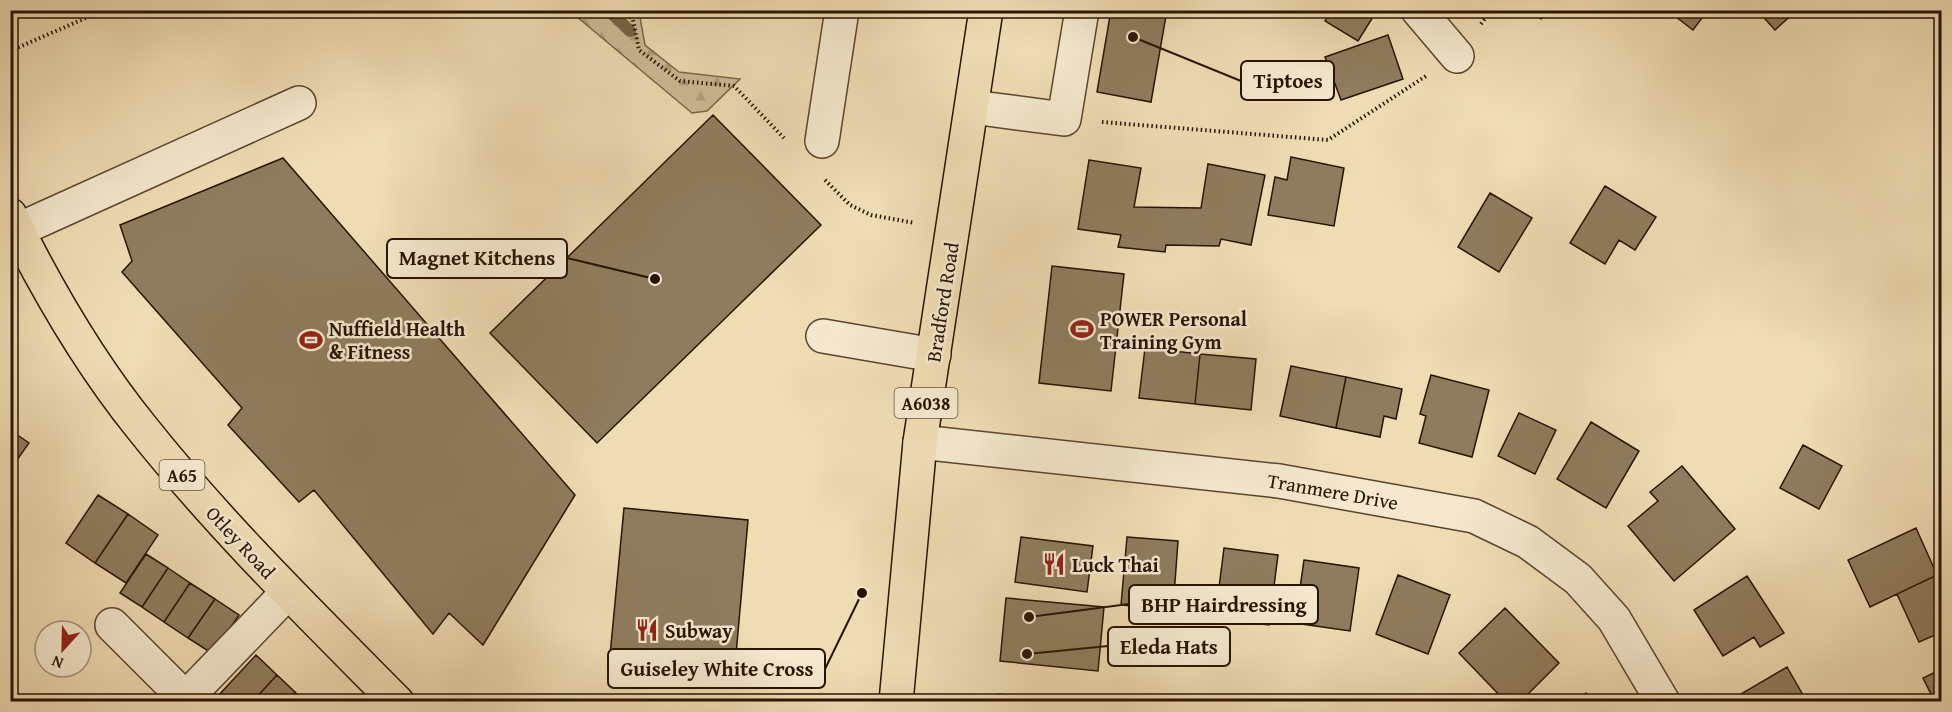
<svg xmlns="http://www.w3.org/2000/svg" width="1952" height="712" font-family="'Gentium Book Plus',serif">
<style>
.forest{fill:url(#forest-firs);stroke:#7a664b;stroke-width:1.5}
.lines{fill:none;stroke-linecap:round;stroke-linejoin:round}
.stream{stroke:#776347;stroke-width:12}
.building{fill:#8f7c5e;stroke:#281301;stroke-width:1.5}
.minor-casing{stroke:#5a452e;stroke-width:36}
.major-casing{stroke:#281301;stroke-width:36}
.path{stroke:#281301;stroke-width:4;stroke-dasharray:1.5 3;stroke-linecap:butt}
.minor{stroke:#f5e8ce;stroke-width:33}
.major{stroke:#efdcb3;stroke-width:33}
.labels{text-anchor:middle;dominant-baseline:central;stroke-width:5;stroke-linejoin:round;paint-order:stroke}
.shield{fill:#f5e8ce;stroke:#66533e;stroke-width:1.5}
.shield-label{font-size:18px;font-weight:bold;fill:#281301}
.street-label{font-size:20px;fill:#281301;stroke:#f5e8ce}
.poi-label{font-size:20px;font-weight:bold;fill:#281301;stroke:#f5e8ce;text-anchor:start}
.leader{fill:none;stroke:#281301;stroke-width:2}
.callout-dot{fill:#281301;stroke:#f5e8ce;stroke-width:2}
.callout{fill:#f5e8ce;stroke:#281301;stroke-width:2}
.callout-label{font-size:21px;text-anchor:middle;font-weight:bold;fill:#281301}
</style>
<defs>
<pattern id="forest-firs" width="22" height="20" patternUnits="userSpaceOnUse" patternTransform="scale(1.5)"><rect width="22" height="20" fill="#cdba95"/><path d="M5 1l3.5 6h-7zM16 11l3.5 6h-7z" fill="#b09f7f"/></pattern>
</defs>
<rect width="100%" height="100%" fill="#efdcb3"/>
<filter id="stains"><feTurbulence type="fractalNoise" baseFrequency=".00333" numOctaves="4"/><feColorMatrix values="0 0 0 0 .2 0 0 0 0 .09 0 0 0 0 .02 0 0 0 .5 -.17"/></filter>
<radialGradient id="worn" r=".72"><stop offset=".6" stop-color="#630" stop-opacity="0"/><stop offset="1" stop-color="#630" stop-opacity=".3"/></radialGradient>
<path class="forest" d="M570,11H634L640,17L645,45L679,72L740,79L707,111L692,113Z"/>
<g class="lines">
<path class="stream" d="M608,10L630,31"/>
</g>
<path class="building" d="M1111,10H1167L1151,102L1097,92Z
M1331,10H1374L1376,12L1358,41L1325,21Z
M1529,10H1547L1541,19Z
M1667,10H1708L1693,30Z
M1757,10H1797L1775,30Z
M1388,35L1403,79L1341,100L1325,57Z
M713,115L821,225L597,443L490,333Z
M1291,157L1344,168L1334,226L1268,215L1275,177L1287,180Z
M283,158L575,495L483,645L449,613L433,634L314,490L299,502L228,425L242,408L122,272L132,261L120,225Z
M1089,160L1141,168L1134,207L1201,208L1208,164L1265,175L1251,245L1221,239L1219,246L1166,245L1165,252L1118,247L1121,235L1078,229Z
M1605,186L1656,217L1635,250L1619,240L1605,264L1570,243Z
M1490,193L1532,218L1499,272L1458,247Z
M1052,266L1124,274L1111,391L1039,383Z
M1145,348L1200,354L1195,404L1139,398Z
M1200,354L1256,359L1251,410L1195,404Z
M1291,366L1346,377L1336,428L1280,416Z
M1431,375L1489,390L1472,457L1419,443L1426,416L1420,414Z
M1346,377L1402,389L1396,419L1384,416L1380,437L1336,428Z
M1519,413L1556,430L1535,474L1498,456Z
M1591,422L1639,451L1606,508L1557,479Z
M10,430L29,443L10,470Z
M1803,445L1842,466L1819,509L1780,488Z
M1682,466L1735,529L1674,581L1628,526L1658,501L1650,492Z
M98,495L128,514L95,563L66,543Z
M624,508L748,520L734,677L609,666Z
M128,514L158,535L126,583L95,563Z
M1916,528L1937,575L1870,607L1848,560Z
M1021,537L1093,546L1087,592L1015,582Z
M1127,537L1178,541L1173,609L1121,605Z
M1224,548L1278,555L1269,625L1215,619Z
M146,554L168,568L142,607L120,593Z
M1304,560L1359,568L1350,631L1295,623Z
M168,568L190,583L164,622L142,607Z
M1398,575L1450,595L1428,654L1376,634Z
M1937,575L1942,584V632L1919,642L1897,594Z
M1747,576L1784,633L1760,647L1754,637L1723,656L1694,610Z
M190,583L215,599L188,638L164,622Z
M1006,598L1104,607L1098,671L1000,661Z
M215,599L239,615L213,654L188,638Z
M1505,608L1559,663L1520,702H1506L1459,653Z
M256,655L277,675L252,702H222L217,697Z
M1787,667L1807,702H1745L1741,694Z
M1942,669V702H1935L1923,678Z
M277,675L295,692L286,702H252Z
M295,692L304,702H286Z
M1586,693L1591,702H1573Z
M997,694L1071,702H996Z"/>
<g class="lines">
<g class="minor-casing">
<path id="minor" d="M1418,10L1457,56
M972,107L1064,119L1082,10
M822,141L842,10
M18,230L299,103
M823,336L934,355
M920,442L1279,481L1474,516L1528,542L1578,579L1614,619L1663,702
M112,625L189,702
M186,698L288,592"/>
</g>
<g class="major-casing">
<path id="major" d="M10,215C47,290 90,364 142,428C220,526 309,613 397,702
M896,702L920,442L986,10"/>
</g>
<path class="path" d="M624,10L633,20L639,50L680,81L734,86L784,138
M1481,24L1491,10
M10,51L104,10
M1102,122L1328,140L1426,76
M825,180L850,205L871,215L915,223"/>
<use href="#minor" class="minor"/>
<use href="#major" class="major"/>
</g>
<defs>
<g id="stadium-bare" transform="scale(1.8)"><path d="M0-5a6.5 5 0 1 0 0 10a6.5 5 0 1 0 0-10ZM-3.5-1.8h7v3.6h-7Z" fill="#8f2418" stroke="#f5e8ce" stroke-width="2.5" paint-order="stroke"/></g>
<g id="restaurant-bare" transform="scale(1.8)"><path d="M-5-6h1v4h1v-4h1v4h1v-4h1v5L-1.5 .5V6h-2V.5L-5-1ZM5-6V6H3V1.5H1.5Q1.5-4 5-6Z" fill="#8f2418" stroke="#f5e8ce" stroke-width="2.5" paint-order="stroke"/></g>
</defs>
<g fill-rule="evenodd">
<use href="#stadium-bare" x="1082" y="329"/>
<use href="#stadium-bare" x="311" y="340"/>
<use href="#restaurant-bare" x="1054" y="564"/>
<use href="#restaurant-bare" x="647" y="630"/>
</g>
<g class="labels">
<g class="shield">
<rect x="894.5" y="388" width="63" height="30" rx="4.5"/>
<rect x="159.5" y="460" width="45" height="30" rx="4.5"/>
</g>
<g class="shield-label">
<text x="926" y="403">A6038</text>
<text x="182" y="475">A65</text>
</g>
<g class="street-label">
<text transform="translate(942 302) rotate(-81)">Bradford Road</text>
<text transform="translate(1333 491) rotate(10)">Tranmere Drive</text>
<text transform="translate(241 542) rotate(47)">Otley Road</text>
</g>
<g class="poi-label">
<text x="1100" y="318">POWER Personal<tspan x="1100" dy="23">Training Gym</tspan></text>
<text x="329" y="328">Nuffield Health<tspan x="329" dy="23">&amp; Fitness</tspan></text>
<text x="1072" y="564">Luck Thai</text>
<text x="665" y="630">Subway</text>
</g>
</g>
<path class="leader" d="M1133 37L1241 81M655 279L567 258M1029 617L1129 604M1027 654L1108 646M862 593L825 669"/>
<g class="callout-dot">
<circle cx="1133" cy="37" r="6"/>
<circle cx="655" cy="279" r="6"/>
<circle cx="1029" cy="617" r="6"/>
<circle cx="1027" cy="654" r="6"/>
<circle cx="862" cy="593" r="6"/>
</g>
<g class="callout">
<rect x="1241" y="61" width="93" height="39" rx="6"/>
<rect x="387" y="239" width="180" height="39" rx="6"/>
<rect x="1129" y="585" width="189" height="39" rx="6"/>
<rect x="1108" y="627" width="122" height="39" rx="6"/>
<rect x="608" y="649" width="217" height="39" rx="6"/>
</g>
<g class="callout-label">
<text x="1288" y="88">Tiptoes</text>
<text x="477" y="265">Magnet Kitchens</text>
<text x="1224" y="612">BHP Hairdressing</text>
<text x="1169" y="654">Eleda Hats</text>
<text x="717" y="676">Guiseley White Cross</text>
</g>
<rect width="1952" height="712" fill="none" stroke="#efdcb3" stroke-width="36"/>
<rect x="12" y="12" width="1928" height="688" fill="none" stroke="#281301" stroke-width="3"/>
<rect x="18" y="18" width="1916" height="676" fill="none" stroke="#281301" stroke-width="1.5"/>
<g transform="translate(63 649) rotate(202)"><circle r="28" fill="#f5e8ce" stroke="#a3937c" stroke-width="1.5"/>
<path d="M0-4.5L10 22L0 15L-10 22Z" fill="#8f2418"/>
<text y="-9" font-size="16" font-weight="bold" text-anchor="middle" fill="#281301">N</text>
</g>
<rect width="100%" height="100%" filter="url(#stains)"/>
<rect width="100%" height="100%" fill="url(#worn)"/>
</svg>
